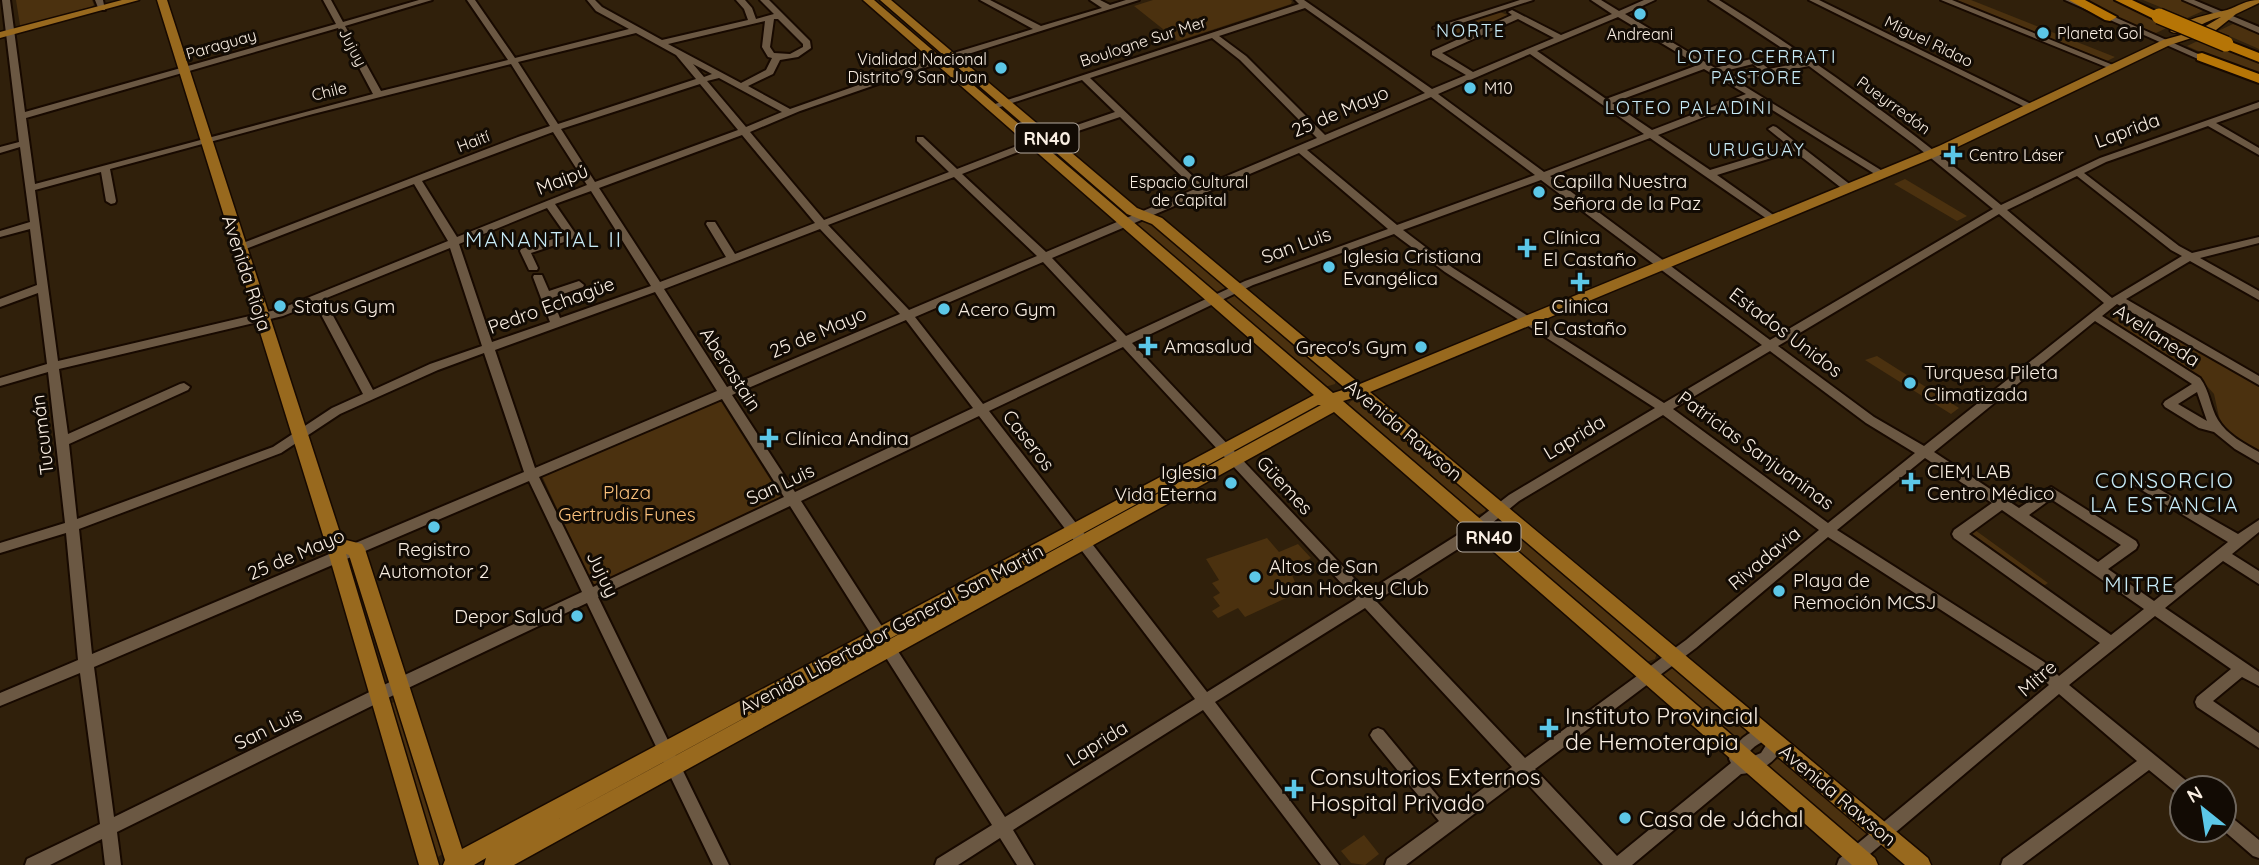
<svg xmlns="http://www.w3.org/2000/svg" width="2259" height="865" font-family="Quicksand,sans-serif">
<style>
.green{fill:#4b310f}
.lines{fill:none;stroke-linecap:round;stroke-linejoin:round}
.minor-casing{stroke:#170900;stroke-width:4}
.major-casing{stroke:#170900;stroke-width:3}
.highway-casing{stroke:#170900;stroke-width:4}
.minor{fill:#6b5843;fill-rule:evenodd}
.major{fill:#98691e;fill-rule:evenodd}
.highway{fill:#b67506;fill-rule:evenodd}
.highway-bridge-casing{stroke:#170900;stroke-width:18;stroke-linecap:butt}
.highway-bridge{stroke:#b67506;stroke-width:15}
.poi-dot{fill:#5cc7e7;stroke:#120b04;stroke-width:2.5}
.labels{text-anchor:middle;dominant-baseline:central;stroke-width:6;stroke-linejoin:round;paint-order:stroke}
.far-poi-label{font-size:16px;fill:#f9eee2;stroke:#120b04;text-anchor:start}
.far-street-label{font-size:16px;fill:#f9eee2;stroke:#120b04}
.far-neighbourhood-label{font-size:18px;letter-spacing:2px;fill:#c8ebf7;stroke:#120b04}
.shield{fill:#120b04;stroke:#b4aa9f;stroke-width:2}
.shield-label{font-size:18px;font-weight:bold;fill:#f9eee2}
.street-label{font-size:19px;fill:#f9eee2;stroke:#120b04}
.poi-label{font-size:19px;fill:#f9eee2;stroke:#120b04;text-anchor:start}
.park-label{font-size:19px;fill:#fbc17c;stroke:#120b04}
.neighbourhood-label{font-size:21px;letter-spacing:2px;fill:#c8ebf7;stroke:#120b04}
.near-poi-label{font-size:23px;fill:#f9eee2;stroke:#120b04;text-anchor:start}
</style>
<rect width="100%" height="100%" fill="#30200b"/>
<path class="green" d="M16,0H92L94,5L88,10L24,25H20Z
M1153,0H1290L1292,1L1291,4L1178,41L1134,6Z
M1949,0H1971L2115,57L2105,62Z
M2078,0H2115L2173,25L2156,33L2152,32Z
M2143,0H2181L2203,11L2187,18Z
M1500,12L1510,16L1462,39L1445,29Z
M2233,24L2259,32V49L2218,31Z
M2204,38L2259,61V78L2187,46Z
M1905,179L1967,216L1957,221L1894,184Z
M1148,220L1227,288V289L1214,294L1135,225L1139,221Z
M1236,295L1336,380L1335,384L1325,387L1224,302L1227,297Z
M2116,311L2131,312L2259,386V453L2225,428L2219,417L2214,394L2198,376L2114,323L2111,315Z
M1877,356L1959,408L1951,414L1865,360Z
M1358,399L1486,508L1485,512L1473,516L1346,407L1351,401Z
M720,400L780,495L779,498L596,584H592L542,476Z
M1503,521L1657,653L1655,659L1643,663L1490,529L1494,523Z
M1975,530L2048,583L2045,585L2036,584L1969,534Z
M1267,538L1279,552L1298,544L1311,558L1290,570L1299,592L1245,617L1238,608L1218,618L1212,611L1220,606L1213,597L1220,593L1212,583L1219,580L1206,559Z
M1674,667L1746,728V738L1738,741L1661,676L1668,668Z
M396,701L445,852L438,857H436L390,704Z
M1782,759L1867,831V835L1857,844L1768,771L1771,760Z
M1364,835L1379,854L1365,865L1351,863L1341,851Z"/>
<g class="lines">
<g class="minor-casing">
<path id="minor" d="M2,0H10L25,112L336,24L323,0H331L343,22L419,0H432L345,26L381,91L508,60L467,0H475L515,58L629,29L596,11L587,0H595L602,7L662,40L748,20L744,9L736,0H745L752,8L756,19L774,14L760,0H769L810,41L811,48L798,57L780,60L773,74L748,86L790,109L924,62L1033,29L980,0H990L1041,26L1102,8L1090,0H1100L1110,5L1126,0H1139L930,66L800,111L750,132L824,220L949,172L917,141V137H923L957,169L1030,141L1115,112L1082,80L994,109H988L986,107L1299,4L1295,0H1304L1432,89L1466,75L1432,55V51L1512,15L1508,12L1512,10L1561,35L1612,14L1591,0H1601L1619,11L1644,0H1655L1625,14L1715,68L1755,58L1769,69L1803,62L1709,0H1719C1818,61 1911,130 2001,205L2100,158L2259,102V108L2216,123L2259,148V155L2208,126L2106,162L2084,173L2179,246L2192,253L2259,237V243L2200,258L2259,291V300L2190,261L2126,299L2259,376V385L2117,304L2102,316L2200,378C2210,391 2210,407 2218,420C2227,435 2245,444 2259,452V463L2235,449L2214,432L2199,428L2165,407L2163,404L2165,401L2192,384L2095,321L1934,452L2019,508L2051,487L2136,541L2138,545L2136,549L2108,569L2154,601L2228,542L2130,483L2128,480L2130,477H2138L2238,534L2259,520V532L2232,554L2259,571V584L2223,561L2165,608L2259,672V686L2242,677L2213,701L2259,733V748L2197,707L2195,702L2197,697L2231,669L2155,616L2069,685L2189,783L2191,788H2182V795L2177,793L2149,770L2022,865H2001L2003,859L2137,761L2059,694L1857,865H1837L1839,859L2049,685L2034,670L1828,537L1696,648L1535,769L1617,856L1731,763L1729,759C1736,741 1747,731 1766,727L1771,729L1774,734L1772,738L1776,736L1781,738L1784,743C1777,762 1761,772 1741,774L1632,865H1603L1522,778L1406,865H1385L1387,859L1439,821L1373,740L1370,735L1373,730L1378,728L1383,730L1451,812L1512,767L1365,608L1215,702L1339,865H1321L1203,710L1013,830L1034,865H1017L1000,838L958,865H935L937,859L992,825L790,506L598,597L729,865H713L587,603L404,690L117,832L121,865H105L102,839L50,865H25L27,859L100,824L80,673L0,706V693L78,660L66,533L0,553V543L65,523L48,372L0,386V378L47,364L38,293L0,307V299L37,285L30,229L0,237V231L30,222L20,147L0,153V147L19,142ZM1305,8L1425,93L1325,135L1246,56L1219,36ZM1618,17L1698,65L1606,99L1537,51ZM774,19H778L803,44V47L790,54L774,53L770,47ZM1518,19L1554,38L1473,72L1442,53ZM765,21L762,47L768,57L772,58L766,70L741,83L668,44ZM338,28L373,94L35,184L26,118ZM636,33L676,55L696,79L558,124L518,62ZM1212,38L1240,60L1317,138L1203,186L1090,78ZM1530,54L1644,134L1544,172L1438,94ZM511,64L550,126L518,137L235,246L234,248L235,250H243L414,184L448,241L280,309L58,361L35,190L101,172L106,201L111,204L115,203L116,201L110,169L313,114ZM693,64L712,74L704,77ZM1753,64L1761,71L1730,77L1721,72ZM1809,66L1915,145L1993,209L1770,340L1550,176L1650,138L1770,221H1778L1779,219L1717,175L1794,151L1844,190H1852V186L1776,127L1773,126L1768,129L1789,146L1710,170L1658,135L1753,98L1878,176H1884V172L1736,81ZM1704,69L1746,94L1652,130L1612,103ZM719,78L782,112L746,127L707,81ZM700,84L738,130L595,182L561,129ZM1431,97L1535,175L1397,225L1307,150ZM1120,117L1195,189L1046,252L962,174L1036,145ZM553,132L587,185L457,237L422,181ZM742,135L815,223L735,254L715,222H707L706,224L726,257L660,282L599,188ZM1299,153L1388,229L1245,281L1126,336L1052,258ZM2077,176L2171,250L2182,256L2112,298L2007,210ZM954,177L1037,256L909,310L828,225ZM1541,180L1762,345L1664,403L1453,268L1403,230ZM591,191L651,286L560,318L552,298L583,287L584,285L579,281L549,291L542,275H534L533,277L550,322L492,342L459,244L547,208L566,235L521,249L520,251L529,270H537L538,268L531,253L576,238L577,236L555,204ZM1999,214L2104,303L1924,446L1874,417L1778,346ZM820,229L900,314L727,387L664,289ZM1394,234L1445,272L1655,408L1509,495L1459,534L1367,592L1132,343L1253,285ZM450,248L482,346L430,364L373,390L324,299ZM1043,262L1117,341L983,404L915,317ZM655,292L717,391L535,468L495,350ZM315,303L363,394L332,408L273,447L77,519L69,444L188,390L190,387L184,383L180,384L68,434L59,369L283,316ZM906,320L973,408L795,492L732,395ZM1123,347L1356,599L1207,692L989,411ZM1770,351L1866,423L1915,453L1828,523L1673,409ZM484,353L524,472L92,654L79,529L281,453L340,414L438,370ZM2197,392L2207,421L2178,404ZM722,399L784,497L593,587L539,477ZM1663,415L1819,530L1686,640L1525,758L1376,601L1469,542L1519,501ZM979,416L1195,699L1005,817L801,501ZM1925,458L1992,503L1954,530L1952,534L1954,538L2100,643L2059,676L2044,662L1837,530ZM529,481L582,592L394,680L114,817L94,667ZM2051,499L2121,545L2098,562L2029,515ZM2002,510L2144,609L2111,635L1969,534ZM1770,739L1761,753L1744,760C1750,748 1758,743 1770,739Z
M95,0H103L105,10H99Z
M1520,0H1533L1440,30L1433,28Z
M1809,0H1819L2037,107L2035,109H2029Z
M1941,0H1952L2118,67L2111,69Z
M2065,0H2076L2214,61L2207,63Z
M2183,0H2194L2259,27V33Z
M2224,813L2230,816L2259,840V858L2253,856L2223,830Z"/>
</g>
<g class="major-casing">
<path id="major" d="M122,0H139L0,38V32Z
M157,0H167L342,539L362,544L365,549L462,849L1314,395L863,0H874L1333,393L1346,389L1152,224L1127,214L880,0H891L1137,208L1162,218L1360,384L1939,146L2163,40L2199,30L2221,17C2207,19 2181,39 2170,31C2186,18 2207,15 2227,10C2239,6 2246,0 2259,0V3L2236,14L2216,30L2170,45L1947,152L1370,392L1928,858L1931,865H1905L1356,397L1343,401L1875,858L1878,865H1852L1334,412L514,865H484L486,858L474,865H443L445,860L349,555L346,554L439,865H419L326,545ZM1318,405H1321L559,819Z"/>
</g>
<g class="highway-casing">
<path id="highway" d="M2069,0H2085L2117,17L2110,21L2105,20Z
M2115,0H2132L2166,16L2159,20L2154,19Z
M2226,40L2259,53V62L2221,47L2219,44Z
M2202,53L2259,74V83L2197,60V54Z"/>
</g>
<use href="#minor" class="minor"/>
<use href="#major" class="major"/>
<use href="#highway" class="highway"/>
<g class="highway-bridge-casing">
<path id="highway-bridge" d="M2159,16L2226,44"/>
</g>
<use href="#highway-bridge" class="highway-bridge"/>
</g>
<g class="poi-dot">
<circle cx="1640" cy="14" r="7"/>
<circle cx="2043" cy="33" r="7"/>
<circle cx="1001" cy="68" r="7"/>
<circle cx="1470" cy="88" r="7"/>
<path d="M1949.5 144.5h7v7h7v7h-7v7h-7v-7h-7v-7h7z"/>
<circle cx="1189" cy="161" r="7"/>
<circle cx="1539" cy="192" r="7"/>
<path d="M1523.5 237.5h7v7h7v7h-7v7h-7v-7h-7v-7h7z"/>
<circle cx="1329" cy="267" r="7"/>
<path d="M1576.5 271.5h7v7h7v7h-7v7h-7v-7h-7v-7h7z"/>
<circle cx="280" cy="306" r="7"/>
<circle cx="944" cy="309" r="7"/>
<path d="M1144.5 335.5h7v7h7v7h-7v7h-7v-7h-7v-7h7z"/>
<circle cx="1421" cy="347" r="7"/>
<circle cx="1910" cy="383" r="7"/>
<path d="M765.5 427.5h7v7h7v7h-7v7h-7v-7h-7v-7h7z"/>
<path d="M1907.5 471.5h7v7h7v7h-7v7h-7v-7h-7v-7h7z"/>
<circle cx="1231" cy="483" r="7"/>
<circle cx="434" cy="527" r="7"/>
<circle cx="1255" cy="577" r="7"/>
<circle cx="1779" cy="591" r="7"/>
<circle cx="577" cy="616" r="7"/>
<path d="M1545.5 717.5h7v7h7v7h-7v7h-7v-7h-7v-7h7z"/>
<path d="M1290.5 778.5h7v7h7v7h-7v7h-7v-7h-7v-7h7z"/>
<circle cx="1625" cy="818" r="7"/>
</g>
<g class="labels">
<g class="far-poi-label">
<text x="2057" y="33">Planeta Gol</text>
<text x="1640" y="34" text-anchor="middle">Andreani</text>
<text x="987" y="59" text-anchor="end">Vialidad Nacional<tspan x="987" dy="18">Distrito 9 San Juan</tspan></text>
<text x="1484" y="88">M10</text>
<text x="1969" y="155">Centro Láser</text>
<text x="1189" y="182" text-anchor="middle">Espacio Cultural<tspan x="1189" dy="18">de Capital</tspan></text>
</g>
<g class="far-street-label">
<text transform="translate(1143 41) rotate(-18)">Boulogne Sur Mer</text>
<text transform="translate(1929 41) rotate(26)">Miguel Ridao</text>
<text transform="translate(221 44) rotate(-16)">Paraguay</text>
<text transform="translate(353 47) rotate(62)">Jujuy</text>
<text transform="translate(329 91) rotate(-14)">Chile</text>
<text transform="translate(1894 105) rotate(36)">Pueyrredón</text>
<text transform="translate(473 141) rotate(-21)">Haití</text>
</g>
<g class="far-neighbourhood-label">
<text x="1471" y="30">NORTE</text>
<text x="1757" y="56">LOTEO CERRATI<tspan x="1757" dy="21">PASTORE</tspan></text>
<text x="1689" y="107">LOTEO PALADINI</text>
<text x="1757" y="149">URUGUAY</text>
</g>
<g class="shield">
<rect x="1015.5" y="123.5" width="63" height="29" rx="5"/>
<rect x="1457.5" y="522.5" width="63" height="29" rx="5"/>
</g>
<g class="shield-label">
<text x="1047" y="138">RN40</text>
<text x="1489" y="537">RN40</text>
</g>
<g class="street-label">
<text transform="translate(1340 111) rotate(-23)">25 de Mayo</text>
<text transform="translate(2127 130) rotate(-20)">Laprida</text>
<text transform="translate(562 179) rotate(-21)">Maipú</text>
<text transform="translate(1296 245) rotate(-20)">San Luis</text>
<text transform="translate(247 273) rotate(72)">Avenida Rioja</text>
<text transform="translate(551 305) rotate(-20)">Pedro Echagüe</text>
<text transform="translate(818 332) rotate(-23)">25 de Mayo</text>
<text transform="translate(1786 332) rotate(37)">Estados Unidos</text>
<text transform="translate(2157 335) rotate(33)">Avellaneda</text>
<text transform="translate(731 369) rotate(57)">Aberastain</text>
<text transform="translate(1404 430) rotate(40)">Avenida Rawson</text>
<text transform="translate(42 435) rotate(-97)">Tucumán</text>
<text transform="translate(1574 437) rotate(-31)">Laprida</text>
<text transform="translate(1029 440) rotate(52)">Caseros</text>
<text transform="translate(1756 450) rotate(36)">Patricias Sanjuaninas</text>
<text transform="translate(780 484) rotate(-25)">San Luis</text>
<text transform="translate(1285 485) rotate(47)">Güemes</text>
<text transform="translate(296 554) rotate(-23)">25 de Mayo</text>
<text transform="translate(1764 558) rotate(-40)">Rivadavia</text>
<text transform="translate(603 574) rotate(64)">Jujuy</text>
<text transform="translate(891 629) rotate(-28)">Avenida Libertador General San Martín</text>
<text transform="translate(2037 678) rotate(-41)">Mitre</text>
<text transform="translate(268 728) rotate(-26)">San Luis</text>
<text transform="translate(1097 743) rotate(-32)">Laprida</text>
<text transform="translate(1838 795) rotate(40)">Avenida Rawson</text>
</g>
<g class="poi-label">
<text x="1553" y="181">Capilla Nuestra<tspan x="1553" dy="22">Señora de la Paz</tspan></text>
<text x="1543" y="237">Clínica<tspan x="1543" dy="22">El Castaño</tspan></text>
<text x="1343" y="256">Iglesia Cristiana<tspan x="1343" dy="22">Evangélica</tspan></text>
<text x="294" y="306">Status Gym</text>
<text x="1580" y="306" text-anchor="middle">Clinica<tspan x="1580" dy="22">El Castaño</tspan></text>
<text x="958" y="309">Acero Gym</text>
<text x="1164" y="346">Amasalud</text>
<text x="1407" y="347" text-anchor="end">Greco's Gym</text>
<text x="1924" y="372">Turquesa Pileta<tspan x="1924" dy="22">Climatizada</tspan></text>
<text x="785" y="438">Clínica Andina</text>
<text x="1927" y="471">CIEM LAB<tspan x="1927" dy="22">Centro Médico</tspan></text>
<text x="1217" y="472" text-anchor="end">Iglesia<tspan x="1217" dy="22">Vida Eterna</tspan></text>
<text x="434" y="549" text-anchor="middle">Registro<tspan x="434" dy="22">Automotor 2</tspan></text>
<text x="1269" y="566">Altos de San<tspan x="1269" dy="22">Juan Hockey Club</tspan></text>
<text x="1793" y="580">Playa de<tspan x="1793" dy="22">Remoción MCSJ</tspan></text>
<text x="563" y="616" text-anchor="end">Depor Salud</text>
</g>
<g class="park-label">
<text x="627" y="492">Plaza<tspan x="627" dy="22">Gertrudis Funes</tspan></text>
</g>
<g class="neighbourhood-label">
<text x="544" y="239">MANANTIAL II</text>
<text x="2165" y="480">CONSORCIO<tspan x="2165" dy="24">LA ESTANCIA</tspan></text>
<text x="2140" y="584">MITRE</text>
</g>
<g class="near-poi-label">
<text x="1565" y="715">Instituto Provincial<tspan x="1565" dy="26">de Hemoterapia</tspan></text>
<text x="1310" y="776">Consultorios Externos<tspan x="1310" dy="26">Hospital Privado</tspan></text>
<text x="1639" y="818">Casa de Jáchal</text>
</g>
</g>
<g transform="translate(2203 809) rotate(330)"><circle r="33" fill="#120b04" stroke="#6e665d" stroke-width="2"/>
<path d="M0-5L12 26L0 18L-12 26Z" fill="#5cc7e7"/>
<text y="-10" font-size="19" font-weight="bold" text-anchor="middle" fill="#f9eee2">N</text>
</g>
</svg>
